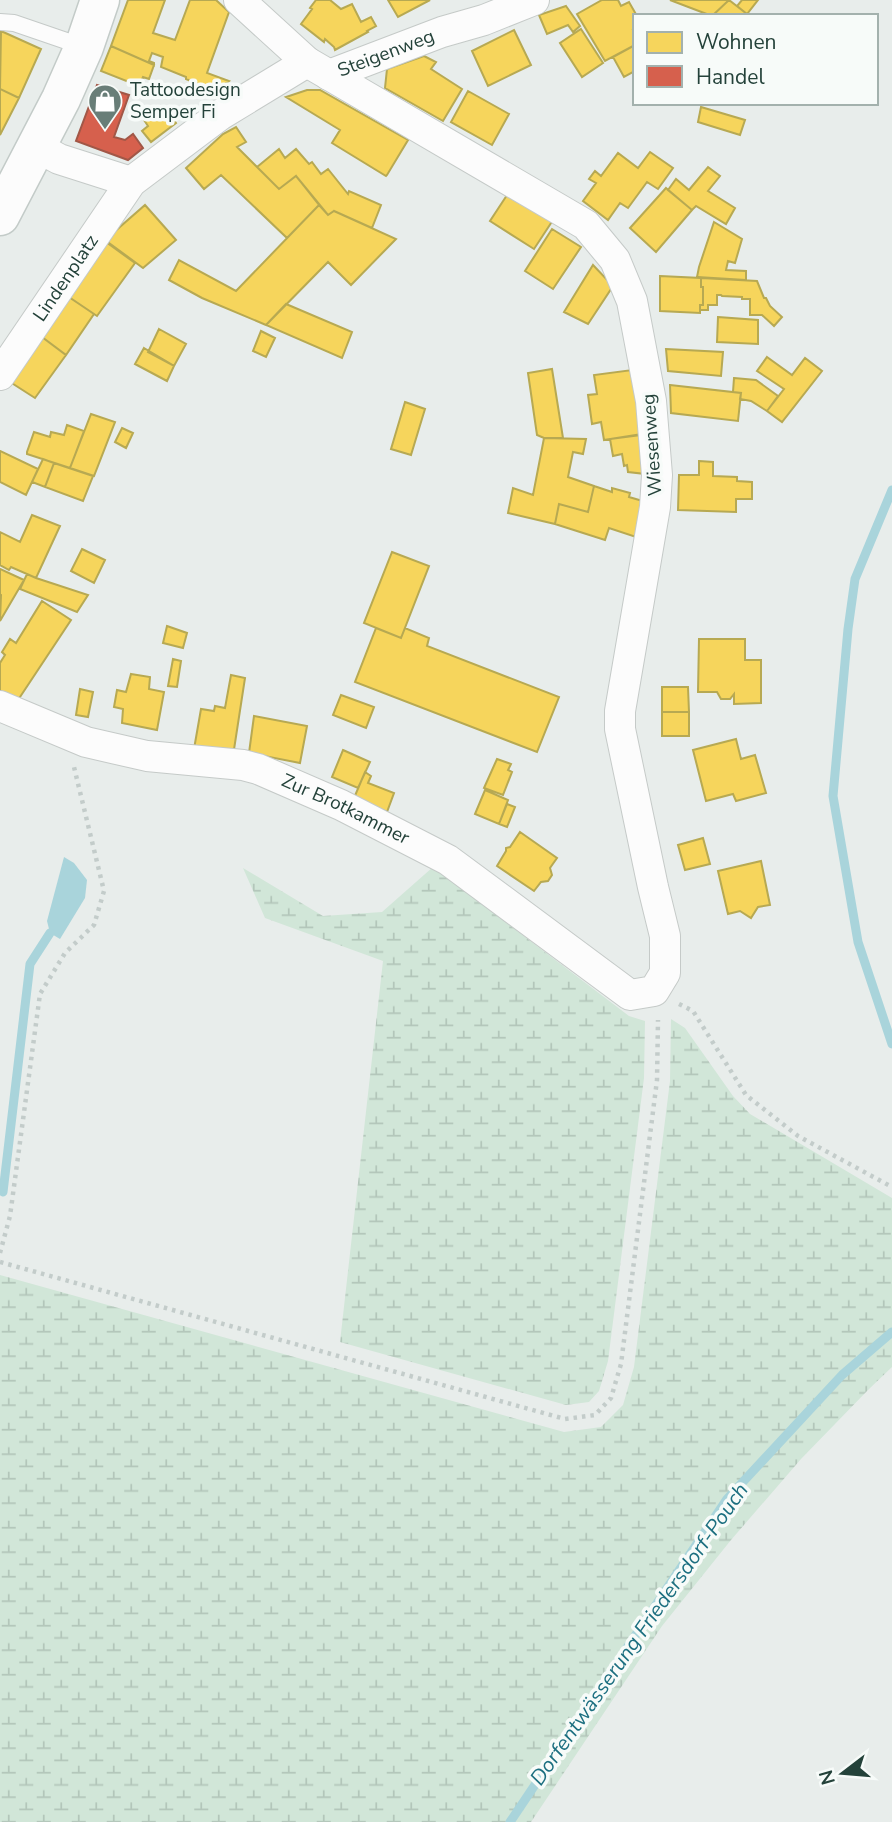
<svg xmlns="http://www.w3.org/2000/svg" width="892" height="1822" font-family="'Nunito Sans',sans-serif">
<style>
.wetland{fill:url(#wetland-marsh)}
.water{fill:#a9d4db}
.homes{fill:#f6d55c;stroke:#b7a952;stroke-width:2}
.shops{fill:#d6604d;stroke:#a15747;stroke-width:2}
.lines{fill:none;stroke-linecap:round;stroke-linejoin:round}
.stream{stroke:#a9d4db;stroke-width:9}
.lane-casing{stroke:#c5cac8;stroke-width:18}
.street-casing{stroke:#c5cac8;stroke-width:32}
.secondary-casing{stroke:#c3cbc8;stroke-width:41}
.path{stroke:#c3ccca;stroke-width:4.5;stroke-dasharray:3.5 5;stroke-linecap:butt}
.lane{stroke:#fcfcfc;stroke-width:16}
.street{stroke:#fcfcfc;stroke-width:30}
.secondary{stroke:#fcfcfc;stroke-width:38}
.labels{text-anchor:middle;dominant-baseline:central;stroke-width:7;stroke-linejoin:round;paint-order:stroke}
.street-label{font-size:19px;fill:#24423a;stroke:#f7fbf9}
.poi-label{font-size:19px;fill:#24423a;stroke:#f7fbf9;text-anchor:start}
.water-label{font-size:21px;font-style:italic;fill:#1c6f80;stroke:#f7fbf9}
</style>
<defs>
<pattern id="wetland-marsh" width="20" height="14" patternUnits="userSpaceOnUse" patternTransform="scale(1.75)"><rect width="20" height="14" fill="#d1e6d8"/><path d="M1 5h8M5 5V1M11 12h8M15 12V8" fill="none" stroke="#b3c6ba"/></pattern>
</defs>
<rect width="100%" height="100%" fill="#e8edeb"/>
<path class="wetland" d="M433,867L629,1016L645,1021L644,1078L608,1361L599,1391L589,1402L566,1405L340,1342L383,961L265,918L243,868L323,916L382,912Z
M671,1019L685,1028L733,1096L750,1114L892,1198V1367L868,1390L801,1459L731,1540L662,1626L531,1822H0V1275L564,1432L601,1427L623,1405L634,1367L670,1081Z"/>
<path class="water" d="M64,857L74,863L87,880L85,898L60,939L50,933L47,921Z"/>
<path class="homes" d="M128,0H165L153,33L175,40L190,0H216L229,12L207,73L229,81L215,91L186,79V77L161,67L163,57L152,53L149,61L154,63V65L111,46Z
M316,0H330L341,9L352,4L361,22L371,17L376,26L367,31L368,32L335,50L334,47L325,39L324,42L301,24L312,9L310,8Z
M388,0H430L398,17Z
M602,0H618L621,6L629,2L637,16H635V29L633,30L635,33V45L605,61L577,14Z
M670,0H729L712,16Z
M729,0L747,14L749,16H712Z
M742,0H758L747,14L737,6Z
M566,6L580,26L573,32L568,25L547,34L539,15Z
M581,29L603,63L582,77L560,43Z
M514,30L531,65L488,86L472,51Z
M1,31L41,49L19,98L0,89Z
M635,45V71L624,77L613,57Z
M111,46L154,65L149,79L143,77L139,86L101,71Z
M424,56L436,62L431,69L462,89L443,121L385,88L387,69Z
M0,89L19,98L0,135Z
M307,90H320L408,140L387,175L386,176L332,143L340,130L286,97Z
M468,91L509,114L492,145L451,122Z
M701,107L745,120L740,135L698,122Z
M168,111L176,123L151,142L142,131L148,126L144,120L154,113L158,118Z
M236,127L246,142L237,147L279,189L296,176L319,205L287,238L221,175L204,189L186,168L223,134Z
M279,149L285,158L296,149L309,164L312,162L321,174L328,169L348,194L349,191L381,205L372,228L334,211L328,215L296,176L279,189L257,167Z
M650,152L673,168L658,189L647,182L628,208L620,203L608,220L583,201L596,183L589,179L595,171L601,176L618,153L638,168Z
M708,167L720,176L708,191L735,208L726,224L696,206L692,210L668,190L676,179L689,190Z
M666,188L692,210L656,252L630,228Z
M509,192L553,220L534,249L490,221Z
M145,205L176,240L143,268L105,240Z
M319,205L328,215L334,211L396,239L351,285L328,262L266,325L202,298L169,280L179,260L236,291Z
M714,222L742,239L735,263L728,261L726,270L746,271V280L697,277L699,267Z
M552,229L581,247L553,289L525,271Z
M106,242L135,263L97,316L63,293Z
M593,265L613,286L588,324L564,312Z
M660,276L701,278V287H703V305H700V313L660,311Z
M701,278L757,281L764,298H766L770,306L782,317L774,326L762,315H750V299H742V297L722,296L721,295H717V305H708V310H700V305H703V287H701Z
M63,293L94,314L66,355L38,334Z
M286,304L352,332L342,358L266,325Z
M718,317L758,320V344L717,342Z
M159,329L186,344L174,366L148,352Z
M261,331L275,338L266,357L253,351Z
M38,334L66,355L35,398L7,380Z
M144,348L174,366L167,381L135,364Z
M666,349L723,352L721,376L668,371Z
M767,357L792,375L805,358L822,371L782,422L767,411L784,389L757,371Z
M552,369L563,438H544L537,435L528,373Z
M632,370L642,434L604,440L601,422L592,424L588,395L597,394L594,375Z
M734,378L756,380L778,396L767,411L751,401L740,399L741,393L733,392Z
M670,385L741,393L738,421L671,413Z
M405,402L425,409L411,455L391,449Z
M91,414L115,422L94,476L70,468Z
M67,425L84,431L70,468L27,454V452L34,432L50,437L51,432L64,435Z
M122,428L133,433L126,448L115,442Z
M641,435L646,474L628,472L627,465L624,466L622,454L613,456L610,439Z
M544,438L586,439L583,454L573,452L568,477L594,486L588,512L559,504L555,524L508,513L513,488L533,495Z
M0,451L38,469L26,495L0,482Z
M43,459L54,463L45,487L32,482Z
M699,461L713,462V476L737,477V481L752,482V499H736V512L678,510L679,475H699Z
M54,463L93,476L83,501L45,487Z
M594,486L612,492V488L630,493L629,497L646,502L639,538L609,528L605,540L555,524L559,504L588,512Z
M32,515L60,526L36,578L11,567L9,570L0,565V532L20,542Z
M82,549L105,560L94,583L71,571Z
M392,552L429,566L401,638L364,623Z
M0,569L24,580L0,621L1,595L0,594Z
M27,574L36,578L88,595L77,612L20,589Z
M42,601L71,620L18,700L0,692V663L5,655L2,652L10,639L16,643Z
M167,626L187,633L183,648L163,643Z
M376,628L401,638L405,628L429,638L427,646L559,697L537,752L355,682Z
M699,639H745V660H761V703L734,704V694L730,699H721L717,692H698Z
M173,659L181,661L177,687L168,686Z
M131,674L150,677L149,689L164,692L157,730L122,723L123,709L114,707L117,690L126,692Z
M231,675L245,678L233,756L194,749L201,709L214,711L215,706L225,708Z
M662,687H688L689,712H662Z
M80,689L93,692L88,717L76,715Z
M341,695L374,707L366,728L333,715Z
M662,712H689V736H662Z
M254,716L307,726L300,763L249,753Z
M736,739L741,759L755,755L766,793L736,801L733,794L706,801L693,750Z
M343,750L370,762L358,788L332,777Z
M497,759L511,764L508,770L512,772L503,795L484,788Z
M365,772L371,776L368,783L394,793L387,812L354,798Z
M485,790L508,800L499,824L475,814Z
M507,804L515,807L507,827L499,824Z
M520,832L557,858L550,868L552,875L548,881L541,882L534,891L497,866L506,851V848L510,847Z
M703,838L710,864L685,870L678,845Z
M761,861L770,905L758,907L751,918L740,911L728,914L718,871Z"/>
<path class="shops" d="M97,85L129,95L114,137L125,140L133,134L143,148L128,160L76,141Z"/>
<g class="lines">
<path class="stream" d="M892,490L855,579L848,629L833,796L858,942L892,1044
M3,1192L30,964L50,933
M510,1822L727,1499L842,1375L892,1332"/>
<g class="lane-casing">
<path id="lane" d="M0,22L14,23L84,47"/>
</g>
<g class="street-casing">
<g id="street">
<path id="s1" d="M329,75L442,32L484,20L534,0"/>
<path d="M37,147L59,159L131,182"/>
<path id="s2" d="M0,375L131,182L220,115L307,62"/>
<path id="s3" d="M0,706L86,742L147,756L243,765L258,769L341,805L448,860L630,995L654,991L665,973V936L653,887L620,729V711L655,507L657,475L651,401L632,301L615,260L586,225L307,62L239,0"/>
</g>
</g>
<g class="secondary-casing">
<path id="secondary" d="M0,216L61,99L84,47L100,0"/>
</g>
<path class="path" d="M679,1004L693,1011L746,1095L798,1136L892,1187
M0,1253L10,1216L40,994L65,953L94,925L104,891L74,767
M0,1262L565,1419L595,1415L611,1398L621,1364L657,1080L658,1020"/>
<use href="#lane" class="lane"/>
<use href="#street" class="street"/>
<use href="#secondary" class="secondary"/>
</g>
<defs>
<g id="shop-pin" transform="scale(1.75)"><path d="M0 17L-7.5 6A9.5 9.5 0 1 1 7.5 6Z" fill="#697e78" stroke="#f7fbf9"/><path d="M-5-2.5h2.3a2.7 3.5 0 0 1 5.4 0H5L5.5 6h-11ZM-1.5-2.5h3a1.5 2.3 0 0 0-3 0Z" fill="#fff"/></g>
</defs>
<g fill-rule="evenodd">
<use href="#shop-pin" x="105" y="101"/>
</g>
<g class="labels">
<g class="street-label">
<text stroke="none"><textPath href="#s1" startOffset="61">Steigenweg</textPath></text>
<text stroke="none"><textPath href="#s2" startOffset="117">Lindenplatz</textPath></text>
<text transform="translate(652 445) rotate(-94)">Wiesenweg</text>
<text stroke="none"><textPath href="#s3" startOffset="364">Zur Brotkammer</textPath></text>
</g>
<g class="poi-label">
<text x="130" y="90">Tattoodesign<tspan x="130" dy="22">Semper Fi</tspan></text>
</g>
<g class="water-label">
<text transform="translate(639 1634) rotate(-55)">Dorfentwässerung Friedersdorf-Pouch</text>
</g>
</g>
<rect x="633" y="14" width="245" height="91" fill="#f7fbf9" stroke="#a3b1ad" stroke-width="2"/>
<rect x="647" y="32" width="35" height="21" fill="#f6d55c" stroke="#a3b1ad" stroke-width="2"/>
<text x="696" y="49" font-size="21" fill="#24423a">Wohnen</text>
<rect x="647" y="66" width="35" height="21" fill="#d6604d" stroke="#a3b1ad" stroke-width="2"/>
<text x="696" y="84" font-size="21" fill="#24423a">Handel</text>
<g transform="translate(843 1773) rotate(254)" stroke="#f7fbf9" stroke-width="5" paint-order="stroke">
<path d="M0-5L12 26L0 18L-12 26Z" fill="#24423a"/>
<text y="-10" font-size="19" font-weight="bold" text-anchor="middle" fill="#24423a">N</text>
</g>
</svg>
